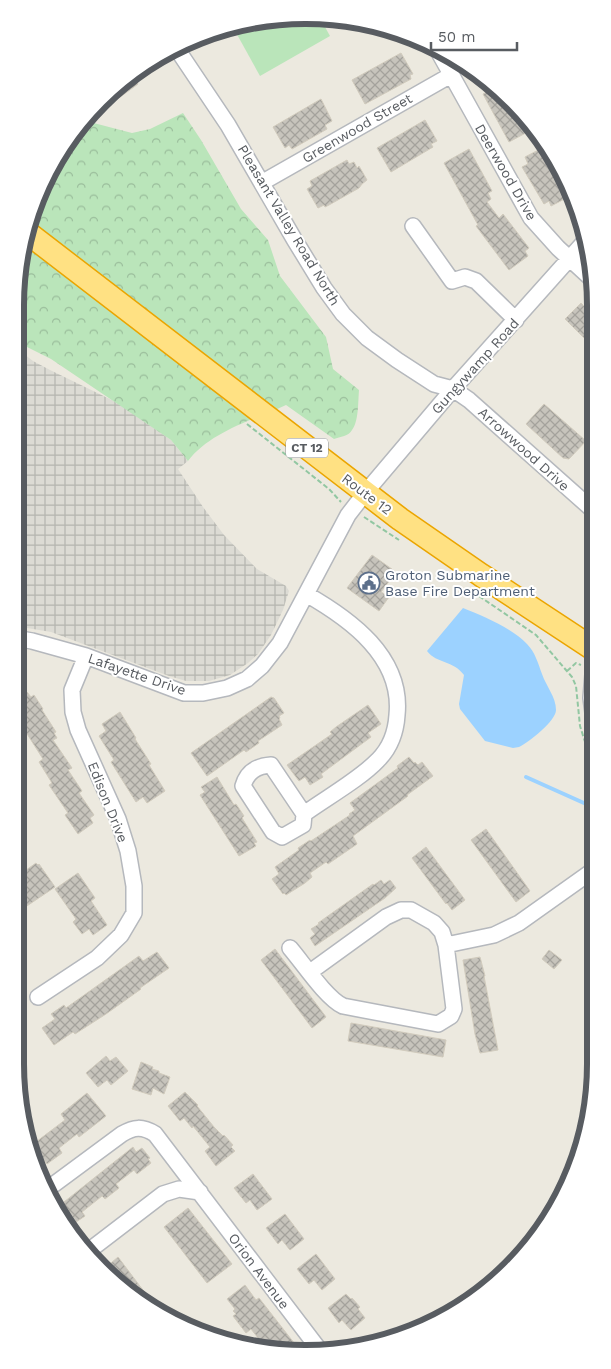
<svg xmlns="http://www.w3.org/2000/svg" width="611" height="1369" font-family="'Work Sans',sans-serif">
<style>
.industrial{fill:url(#industrial-grid)}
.grass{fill:#bae5ba}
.forest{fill:url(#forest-crowns)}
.water{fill:#9cd2ff}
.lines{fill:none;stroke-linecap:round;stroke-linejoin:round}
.stream{stroke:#9cd2ff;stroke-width:4}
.building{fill:url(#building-cross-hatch);stroke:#d1cbbd}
.minor-casing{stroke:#b5b8bd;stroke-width:18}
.highway-casing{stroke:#eba500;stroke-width:25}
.path{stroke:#92c7a2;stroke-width:2;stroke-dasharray:5 2.5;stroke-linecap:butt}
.minor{stroke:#fff;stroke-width:15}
.highway{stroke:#ffe183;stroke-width:22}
.labels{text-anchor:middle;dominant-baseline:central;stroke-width:4;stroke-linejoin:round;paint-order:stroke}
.shield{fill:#fff;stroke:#8a8d90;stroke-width:1}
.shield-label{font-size:12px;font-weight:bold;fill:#585c61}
.street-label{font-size:14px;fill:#585c61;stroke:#fff}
.service-label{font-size:14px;fill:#4e5e75;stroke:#fff;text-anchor:start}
.rim{fill:none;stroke:#585c61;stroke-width:6}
</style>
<defs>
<pattern id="industrial-grid" width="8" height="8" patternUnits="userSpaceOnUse" patternTransform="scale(1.25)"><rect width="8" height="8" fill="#dcdbd4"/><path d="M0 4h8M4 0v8" fill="none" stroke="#b5b5af"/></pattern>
<pattern id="forest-crowns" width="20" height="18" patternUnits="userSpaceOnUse" patternTransform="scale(1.25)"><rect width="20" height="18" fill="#bae5ba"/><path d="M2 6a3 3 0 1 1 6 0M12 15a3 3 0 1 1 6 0" fill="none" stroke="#9abd9b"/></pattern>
<pattern id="building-cross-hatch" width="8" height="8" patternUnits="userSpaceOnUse" patternTransform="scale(1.25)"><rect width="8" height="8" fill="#c7c4bc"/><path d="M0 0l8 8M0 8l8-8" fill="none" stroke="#a4a29c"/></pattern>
</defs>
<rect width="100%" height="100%" fill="#ece9df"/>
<path class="industrial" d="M15,347L33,361L50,370L118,403L171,440L188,461L178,469L203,507L224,535L257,569L286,586L289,591L283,610L271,635L258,654L248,663L230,675L209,681H186L169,676L51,632L15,626Z"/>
<path class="grass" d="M305,15L320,18L330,36L260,76L234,29Z"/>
<path class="forest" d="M183,113L201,140L241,209L268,240L280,276L326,337L333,369L359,390C358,401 359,421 352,430C349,436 340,437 334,439L286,405C253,420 210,432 188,461L171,440L51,359L15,341V305L37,195L86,121L132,133L150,129Z"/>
<path class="water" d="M463,608C483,616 512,628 527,644C535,652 538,663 542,674C546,686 556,697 556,710C556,721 529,742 519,747L513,748L485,741L460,709L459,704L464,675C453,660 437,664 427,651Z"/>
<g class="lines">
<path class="stream" d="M526,777L595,808"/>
</g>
<path class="building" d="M401,53L413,74L410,75L411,79L365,104L352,80Z
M133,78L138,84L105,108L100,100Z
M495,87L530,123L533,129L509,142L483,94Z
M321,99L332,121L325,125L327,129L292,149L289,145L285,148L273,127Z
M425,120L437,141L431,144L433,147L391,172L377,148Z
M546,146L574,194L551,206L549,201L544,204L522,167L528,164L525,157Z
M469,149L492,191L488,193L491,199L487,202L499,218L503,214L529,248L525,251L528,256L509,270L476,226L478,225L444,163Z
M347,160L349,164L354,162L357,168L359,166L367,180L362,184L359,188L329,205L325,207L324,205L318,208L307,189L312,186L310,181Z
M594,302V348L565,319L581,303L587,309Z
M544,404L586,441L569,459L563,458L526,424Z
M372,555L396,572L381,592L389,597L379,611L347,588Z
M27,692L31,697L34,695L43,709L42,710L56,732L54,733L57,738L53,740L72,768L68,770L82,791L79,793L94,815L90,818L93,823L78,834L65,815L68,813L49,785L52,783L39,762L43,759L24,729L26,727L23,722L24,721L15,708L19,705L15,699Z
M271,697L274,698L284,713L279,716L280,718L279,719L282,725L258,741L259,743L246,752L244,750L207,776L191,753Z
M368,705L381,724L368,733L371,737L321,774L323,777L310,785L305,777L299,781L287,765L332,734L330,732L336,727Z
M120,712L136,738L135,739L151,764L149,765L165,791L147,803L143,797L136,802L111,762L114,760L99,736L106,731L102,724Z
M409,757L414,763L415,762L418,765L422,762L433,776L407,795L408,796L353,836L357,844L328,864L326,862L310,873L312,877L305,883L286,895L284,893L283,894L272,879L279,874L275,867L299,850L298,848L310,840L311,841L350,815L349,814L355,810L350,803L398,768L397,766Z
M217,777L234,805L236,804L244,816L242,818L257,842L254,843L256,846L239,856L200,795L205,792L201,787Z
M486,829L530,891L516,902L471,840Z
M426,847L465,900L452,910L447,903L446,904L412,858Z
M36,863L38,865L39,864L55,887L15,914V878Z
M78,873L95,898L91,901L107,925L93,935L89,929L82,934L73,922L76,919L55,889Z
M381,880L384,884L390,880L396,888L385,898L315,946L310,938L315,934L311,929L319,924L318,923L373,884L374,885Z
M275,949L326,1017L312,1028L261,960Z
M549,950L562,960L554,969L542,959Z
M157,952L169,968L140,988L141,989L106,1014L75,1034L73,1032L54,1045L42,1028L55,1019L51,1014L64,1005L66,1008L139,956L143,961Z
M480,957L485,976H484L498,1050L480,1053L475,1034L463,960Z
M351,1023L446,1040L443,1057L348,1041Z
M106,1056L110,1061L116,1057L128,1071L111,1085L107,1080L98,1087L86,1073Z
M141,1062L153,1067L152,1069L159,1071V1073L170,1077L164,1094L153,1088L151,1095L132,1089Z
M185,1092L198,1105L197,1106L214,1127L223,1136L224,1135L233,1145L231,1147L235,1151L216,1166L205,1151L210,1147L193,1126L192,1128L184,1118L180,1121L168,1106Z
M87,1093L106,1116L79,1137L77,1134L59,1148L62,1153L47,1164L32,1145L65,1120L61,1114Z
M133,1147L136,1152L142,1148L150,1158L148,1159L151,1163L137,1174L134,1170L116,1184L119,1188L105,1199L102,1196L82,1212L85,1216L70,1226L59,1206Z
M253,1174L272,1199L257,1210L250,1200L246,1203L234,1188Z
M188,1208L232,1264L207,1283L164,1227Z
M285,1214L304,1239L290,1250L282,1240L278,1244L266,1228Z
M316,1254L335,1279L322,1290L314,1280L309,1284L297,1269Z
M118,1257L155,1306L153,1309L104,1269Z
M245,1285L256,1300L259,1298L298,1348H266L251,1329L246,1333L233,1316L236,1314L233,1311L235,1309L227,1299Z
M346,1294L351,1299L352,1298L360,1307L358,1309L365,1318L351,1330L342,1320L339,1323L328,1308Z"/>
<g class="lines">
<g class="minor-casing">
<path id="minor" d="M177,49L228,125L294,239L324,288L343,314L367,338L397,360L434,384L453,389L469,400L594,511
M437,49L531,218L558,248L594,281
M263,182L451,75
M413,226L452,281L465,277L476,281L516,320
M15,638L32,641L86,656L184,693H203L227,688L247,679L262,666L280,643L348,515L365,493L453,389L586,240
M595,651L591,698L595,727
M304,814L271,765C256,766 247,772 243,786L273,832L282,837L303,825L304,814C326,798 360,779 378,760C390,748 396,731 397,715C403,657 350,619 306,594
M446,945L494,935L519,923L595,869
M290,948C303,963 326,998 343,1006L438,1024L451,1016L454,1009L446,945L442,932L434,923L411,910H401L386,917L310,972
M38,997L97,958L121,935L134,913V886L128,851L118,819L78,730L73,712L72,690L86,656
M49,1188L122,1134C134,1127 142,1126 155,1134L318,1348
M86,1253L163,1194L179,1189L200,1192"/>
</g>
<g class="highway-casing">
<path id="highway" d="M29,234L400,519L481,575L595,650"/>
</g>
<path class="path" d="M247,424L329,489L341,502
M364,517L399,540
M479,596L536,635L572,677L576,686L580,726L586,745L595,763
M567,671L576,663L581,665"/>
<use href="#minor" class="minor"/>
<use href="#highway" class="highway"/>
</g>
<defs>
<g id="civic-ring" transform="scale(1.125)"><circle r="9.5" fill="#fff" stroke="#5c6f8a" stroke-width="1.5"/><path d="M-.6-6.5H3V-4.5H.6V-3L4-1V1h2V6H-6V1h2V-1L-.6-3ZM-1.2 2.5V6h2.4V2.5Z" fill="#5c6f8a"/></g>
</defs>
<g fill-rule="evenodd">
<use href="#civic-ring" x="369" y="583"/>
</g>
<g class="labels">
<rect class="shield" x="286" y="438.5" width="42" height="19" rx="4"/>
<g class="shield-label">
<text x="307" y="448">CT 12</text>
</g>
<g class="street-label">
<text transform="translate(357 128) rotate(-30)">Greenwood Street</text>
<text transform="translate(506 172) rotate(60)">Deerwood Drive</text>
<text transform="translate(289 225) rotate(59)">Pleasant Valley Road North</text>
<text transform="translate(475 366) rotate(-48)">Gungywamp Road</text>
<text transform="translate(524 449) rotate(42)">Arrowwood Drive</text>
<text transform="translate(367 494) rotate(37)">Route 12</text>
<text transform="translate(137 674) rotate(19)">Lafayette Drive</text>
<text transform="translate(108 802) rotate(68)">Edison Drive</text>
<text transform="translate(259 1271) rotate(53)">Orion Avenue</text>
</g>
<g class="service-label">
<text x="385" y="575">Groton Submarine<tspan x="385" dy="16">Base Fire Department</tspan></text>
</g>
</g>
<path d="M0 0H611V1369H0ZM305 24H306A281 281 0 0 1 587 305V1064A281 281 0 0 1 306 1345H305A281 281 0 0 1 24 1064V305A281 281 0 0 1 305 24Z" fill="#fff" fill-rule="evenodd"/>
<path class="rim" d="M305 24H306A281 281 0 0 1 587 305V1064A281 281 0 0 1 306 1345H305A281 281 0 0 1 24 1064V305A281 281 0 0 1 305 24Z"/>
<path d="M431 42v8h86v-8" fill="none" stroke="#585c61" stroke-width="2.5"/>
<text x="438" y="42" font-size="15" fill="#585c61" stroke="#ffffff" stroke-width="4" paint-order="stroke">50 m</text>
</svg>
